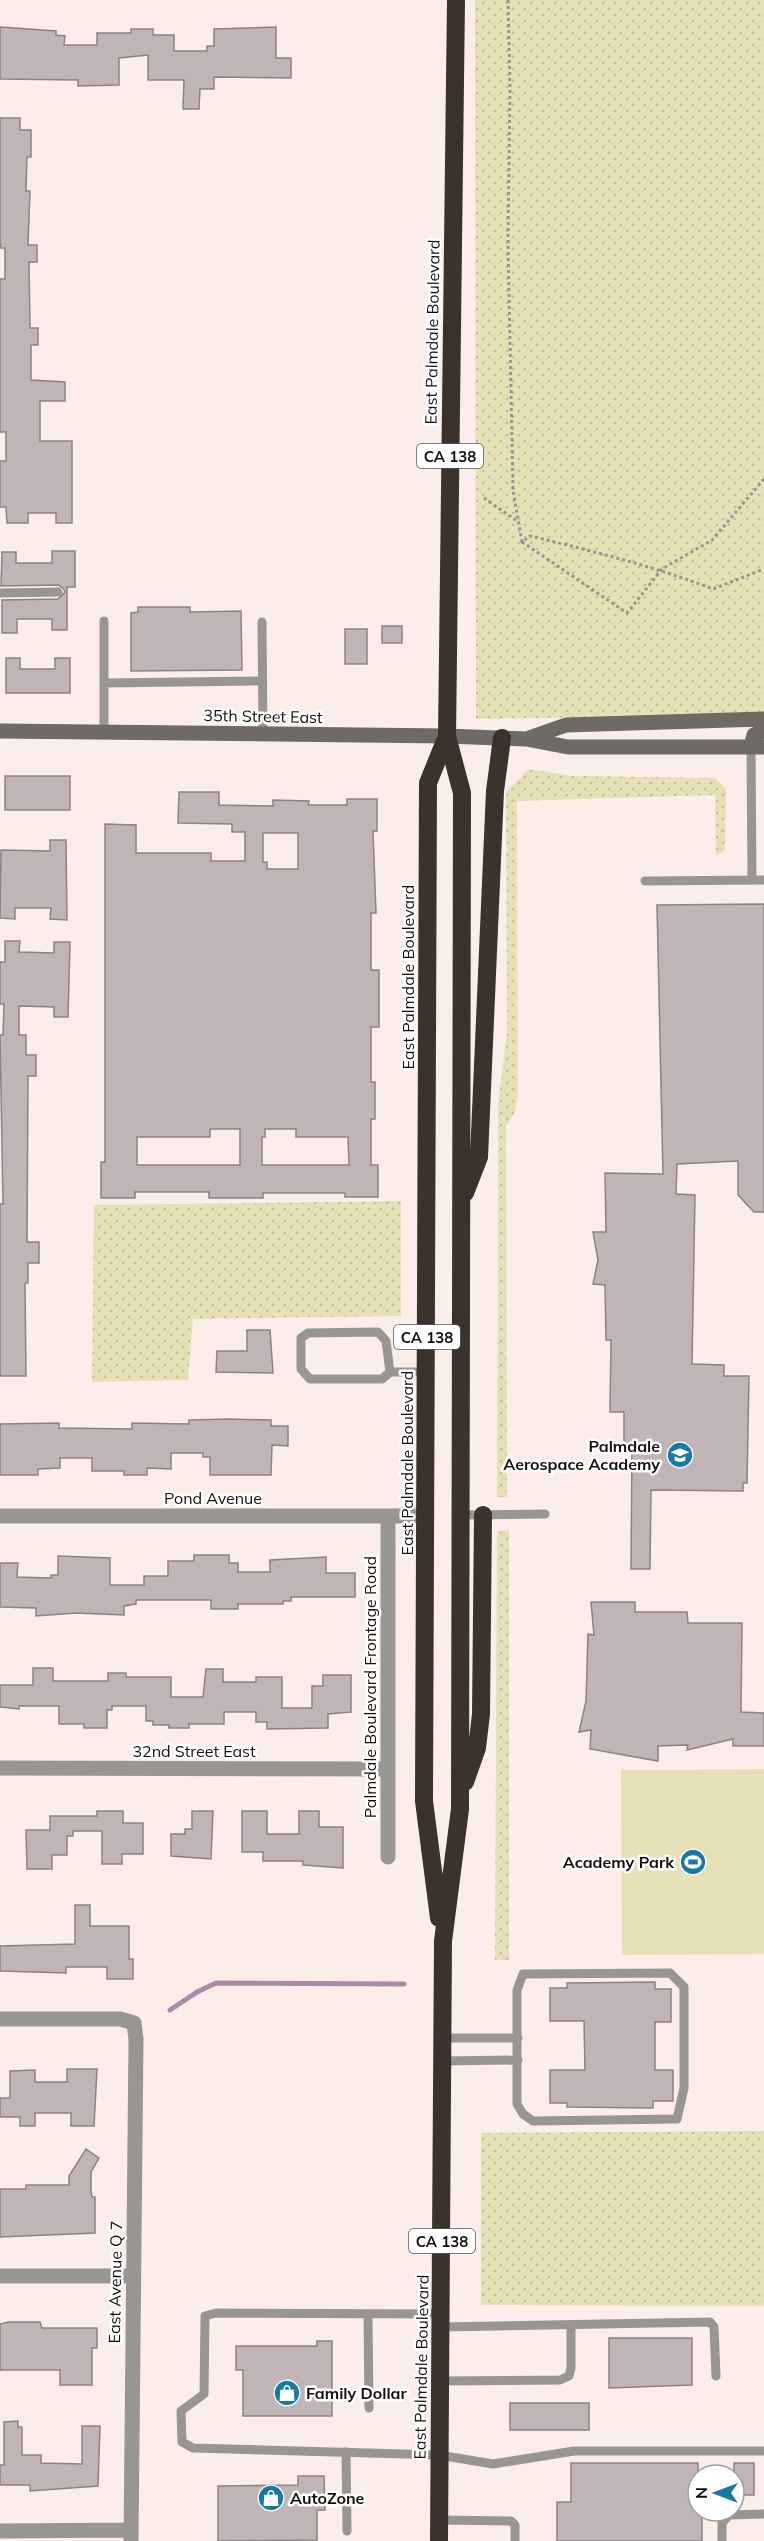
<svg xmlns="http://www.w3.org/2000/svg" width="764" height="2541" font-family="Mulish,sans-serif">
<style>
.green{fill:url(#green-dots)}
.pitch{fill:#e5e0b5}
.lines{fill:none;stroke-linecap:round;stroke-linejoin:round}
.stream{stroke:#aa8ba3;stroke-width:5}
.building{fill:#c0b4b6;stroke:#8d8184;stroke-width:1.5;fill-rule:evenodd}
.path{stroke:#9c9290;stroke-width:3;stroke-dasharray:3 3;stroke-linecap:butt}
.lane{stroke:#999692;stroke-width:9}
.street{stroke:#999692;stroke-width:15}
.secondary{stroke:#6f6a65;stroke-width:15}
.highway{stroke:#39332c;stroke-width:18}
.labels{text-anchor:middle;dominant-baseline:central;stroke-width:5;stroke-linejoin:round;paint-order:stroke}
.shield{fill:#fff;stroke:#5a5756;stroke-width:1.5}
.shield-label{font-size:15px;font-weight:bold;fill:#130f0e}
.street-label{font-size:16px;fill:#130f0e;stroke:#fff}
.poi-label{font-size:16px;font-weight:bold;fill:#130f0e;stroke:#fff;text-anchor:end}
</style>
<defs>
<pattern id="green-dots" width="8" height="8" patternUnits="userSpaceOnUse" patternTransform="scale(1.5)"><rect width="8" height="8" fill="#e5e0b5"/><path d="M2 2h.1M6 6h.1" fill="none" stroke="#c4bf9a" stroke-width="1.8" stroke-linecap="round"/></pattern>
</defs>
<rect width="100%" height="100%" fill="#fbeeea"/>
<path class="green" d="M475,0H764V715L476,719Z
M529,769L572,776L715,778L726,789L725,850L716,855L715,795L517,801L518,1097L515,1112L506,1126L507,1497H497L498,1105L507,1032L506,792Z
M401,1201V1316L193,1319L188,1380L92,1382L94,1205Z
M509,1530V1960H495L497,1531Z
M764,2131V2306L481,2305V2133Z"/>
<path class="pitch" d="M764,1769V1954L622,1955L621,1770Z"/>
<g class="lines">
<path class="stream" d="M170,2010L197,1992L216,1983L404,1984"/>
</g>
<path class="building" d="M0,27L56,31V35L65,36L64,45H97V33H131V29H153V35H174V51H207V46H214V29L276,27V58H291V78L214,77V89H200L199,109H183L184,80H148V55L119,58V85L78,86V80L0,79Z
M0,118H20V130H31V157H27L26,191H30L28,245H37V262H29L30,328H38V345H31V380L65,382V401H40V441H72V523H56V513H28V523H7L6,507H0V461H6V432H0V279H5V248H1L0,241Z
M52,551H75V587H67V630H52V619H17V633H2V600L58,599L65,592L63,588L58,585L1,586L2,552H16V563H52Z
M138,607H190V612L241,611L242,670L131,671V613L138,612Z
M382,626H402V643H382Z
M345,629H367V664H345Z
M6,658H20V669H55V658H70V693H6Z
M5,776H70V810H5Z
M179,792H219V805L273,806V800L309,801L308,805H347V799H377V831H373L376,913H371V970H379V1027H371V1082H375V1119H371V1165H378V1197H345V1193H263V1198H209V1192H135V1198H101V1162H105V824L136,825V853H211V861H245V832H232V824L178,823ZM263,833H298V869H267V862H263ZM210,1129H240V1165H137V1137H210ZM265,1129H296V1137H348L349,1165H262V1137H265Z
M50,840H66L67,920L50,919L51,908H15V919L0,918L1,850L50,851Z
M764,904V1212H754L738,1195V1161L677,1164L676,1194L695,1195L692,1364L724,1365V1376H749L747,1483H743V1491L651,1490L650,1569H631L632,1444L624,1443V1412H610L611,1340H606L605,1285L593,1284L598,1260L593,1232H606L605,1173L663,1174L657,905Z
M5,941H20L19,952L54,953V942H70L68,1017H54V1007L19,1006V1035H26V1055H36V1076H28L27,1242H39V1263H28V1283H25L26,1376H0V1204H3L0,1035H3L4,1004H0V962H5Z
M247,1330H270L273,1373L216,1372L217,1351H247Z
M230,1419L271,1420V1426H288V1446L272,1445L271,1475H210V1457H203V1453H171V1469L147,1468V1475H124V1471H92V1458H60V1468L38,1469V1475H0V1424L59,1423V1428L132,1429V1423L189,1424V1420Z
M194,1555H229V1563H238V1572H270V1560L326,1557V1573H355V1597H291V1601H283V1604H238V1609H211V1600H136V1604L124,1606V1615L76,1613L36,1616V1608L0,1607V1563H18L17,1577L51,1578V1575H58V1556L110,1558V1585H144V1576H168V1561H194Z
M591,1602H635V1612H687L688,1623H742L741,1712L764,1713V1746H733V1739L687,1750L688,1745L658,1746V1761L590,1749L591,1730L579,1732L586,1701L588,1634L594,1635Z
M33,1668H53V1681H108V1673H126V1677H171V1697H203L206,1669H223V1682H256V1677H282V1708H312V1686H323V1675H351V1712L328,1714V1728L267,1729V1722H256V1712H224V1724H189V1728H169V1725H153V1721H146V1706H112V1710H107V1728H84V1724H59V1706H19V1709L0,1707V1685H33Z
M97,1811H123V1823H143V1854H122V1864H102V1831H73V1836H67V1855H52V1869H27L26,1830H50V1816H97Z
M192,1811H213L211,1859L171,1856V1834H185V1829H192Z
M242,1811H267V1834H299V1811H319V1827H343V1868L303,1865V1861H263V1852H242Z
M75,1905H90V1926H129V1959H133V1979H107V1967H66V1973L0,1971V1946L75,1944Z
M655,1982V1989H671V2022H655V2070H673V2101H653V2108L567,2107V2103H550V2070H585L584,2021H550V1988H567V1983Z
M67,2069H97L94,2126H71V2113H35V2126H20V2117H0V2098H10V2071L35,2070V2082H67Z
M86,2149L99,2158L91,2172V2191L92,2197H95V2233L0,2237V2189H26V2185H69V2176Z
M9,2322H40L42,2328H97V2348H92V2385H60V2370H0V2324Z
M609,2338H692V2385L609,2388Z
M317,2341H332V2416H243V2370H236V2346H317Z
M510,2403H589V2430H510Z
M18,2421V2427H22V2455H41V2463L82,2464V2426H100L98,2486L30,2491V2485H0V2465H4V2422Z
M571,2463H698V2511H702V2541H557V2502H571Z
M734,2463H754V2495H734Z
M298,2476H324L325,2510H317V2540L218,2541V2486L298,2485Z"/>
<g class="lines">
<path class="path" d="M508,0L510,86L508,244L513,490L522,542
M764,479L712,540L662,569L627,613L522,542L530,536C592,551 653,566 713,589L764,569
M484,498L517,521"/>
<path class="lane" d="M0,593L58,592
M104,621V732
M262,622L263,734
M104,683L262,681
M751,747L752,880
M645,881L764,880
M390,1372L386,1341L378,1332L308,1333L301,1338V1369L310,1379H382L390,1372H427
M460,1515L545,1514
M670,1973L684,1987V2088L677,2119L533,2121L523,2114L517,2104V1990L523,1974Z
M443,2038H518
M443,2061L518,2060
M368,2314L369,2408
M441,2314L216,2313L205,2316L204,2394L181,2411L182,2442L193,2448L439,2455L493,2464L574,2451H764
M441,2327L710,2322L714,2327L716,2376
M440,2381L560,2380L569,2376L571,2368V2325
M346,2452L347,2531
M439,2520L511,2521L515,2525V2541
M722,2541V2523L729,2515L764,2514"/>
<path class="street" d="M0,1516H426
M388,1517V1857
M0,1768L388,1769
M0,2019H120L134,2023L136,2039L131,2541
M0,2276H132
M0,2531L130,2530"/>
<path class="secondary" d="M0,731L447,736L526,739L568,747H764
M526,739L566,725L764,719
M751,747L754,735L764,731"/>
<path class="highway" d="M465,1193L479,1157L495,791L502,738
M465,1782L477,1748L481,1714L483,1515
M439,1918L424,1801L428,783L447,736
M439,2541L443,1941L460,1809L462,793L447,736L456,0"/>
</g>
<defs>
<g id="school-disc" transform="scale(1.35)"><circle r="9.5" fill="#167aa5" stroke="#fff"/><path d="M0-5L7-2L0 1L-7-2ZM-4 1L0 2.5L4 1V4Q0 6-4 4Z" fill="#fff"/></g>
<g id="stadium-disc" transform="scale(1.35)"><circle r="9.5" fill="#167aa5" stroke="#fff"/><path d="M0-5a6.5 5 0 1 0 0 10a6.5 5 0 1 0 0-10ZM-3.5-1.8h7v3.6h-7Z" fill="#fff"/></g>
<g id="shop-disc" transform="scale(1.35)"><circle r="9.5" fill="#167aa5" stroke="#fff"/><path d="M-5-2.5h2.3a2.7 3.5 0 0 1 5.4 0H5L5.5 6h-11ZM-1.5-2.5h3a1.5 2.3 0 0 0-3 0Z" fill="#fff"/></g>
</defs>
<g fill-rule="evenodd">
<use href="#school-disc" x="680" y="1455"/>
<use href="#stadium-disc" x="693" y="1862"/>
<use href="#shop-disc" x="287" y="2393"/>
<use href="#shop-disc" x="271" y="2498"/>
</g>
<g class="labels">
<g class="shield">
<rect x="417" y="444" width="66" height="24" rx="4.5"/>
<rect x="394" y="1325" width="66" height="24" rx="4.5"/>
<rect x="409" y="2229" width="66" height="24" rx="4.5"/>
</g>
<g class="shield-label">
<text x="450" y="456">CA 138</text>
<text x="427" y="1337">CA 138</text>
<text x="442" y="2241">CA 138</text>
</g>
<g class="street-label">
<text transform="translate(432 332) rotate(-89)">East Palmdale Boulevard</text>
<text transform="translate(263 716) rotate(1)">35th Street East</text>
<text transform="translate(408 977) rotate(-90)">East Palmdale Boulevard</text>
<text transform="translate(407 1463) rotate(-90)">East Palmdale Boulevard</text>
<text x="213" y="1498">Pond Avenue</text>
<text transform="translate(370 1687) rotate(-90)">Palmdale Boulevard Frontage Road</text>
<text x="194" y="1751">32nd Street East</text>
<text transform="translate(115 2282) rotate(-89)">East Avenue Q 7</text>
<text transform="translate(421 2367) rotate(-89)">East Palmdale Boulevard</text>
</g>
<g class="poi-label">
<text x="660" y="1446">Palmdale<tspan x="660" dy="18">Aerospace Academy</tspan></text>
<text x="674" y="1862">Academy Park</text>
<text x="306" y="2393" text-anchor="start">Family Dollar</text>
<text x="290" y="2498" text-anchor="start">AutoZone</text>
</g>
</g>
<g transform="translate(716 2493) rotate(270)"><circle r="28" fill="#ffffff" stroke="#a19f9f" stroke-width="1.5"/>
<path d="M0-4.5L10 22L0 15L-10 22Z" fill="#167aa5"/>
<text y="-9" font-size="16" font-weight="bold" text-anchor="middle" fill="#130f0e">N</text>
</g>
</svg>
